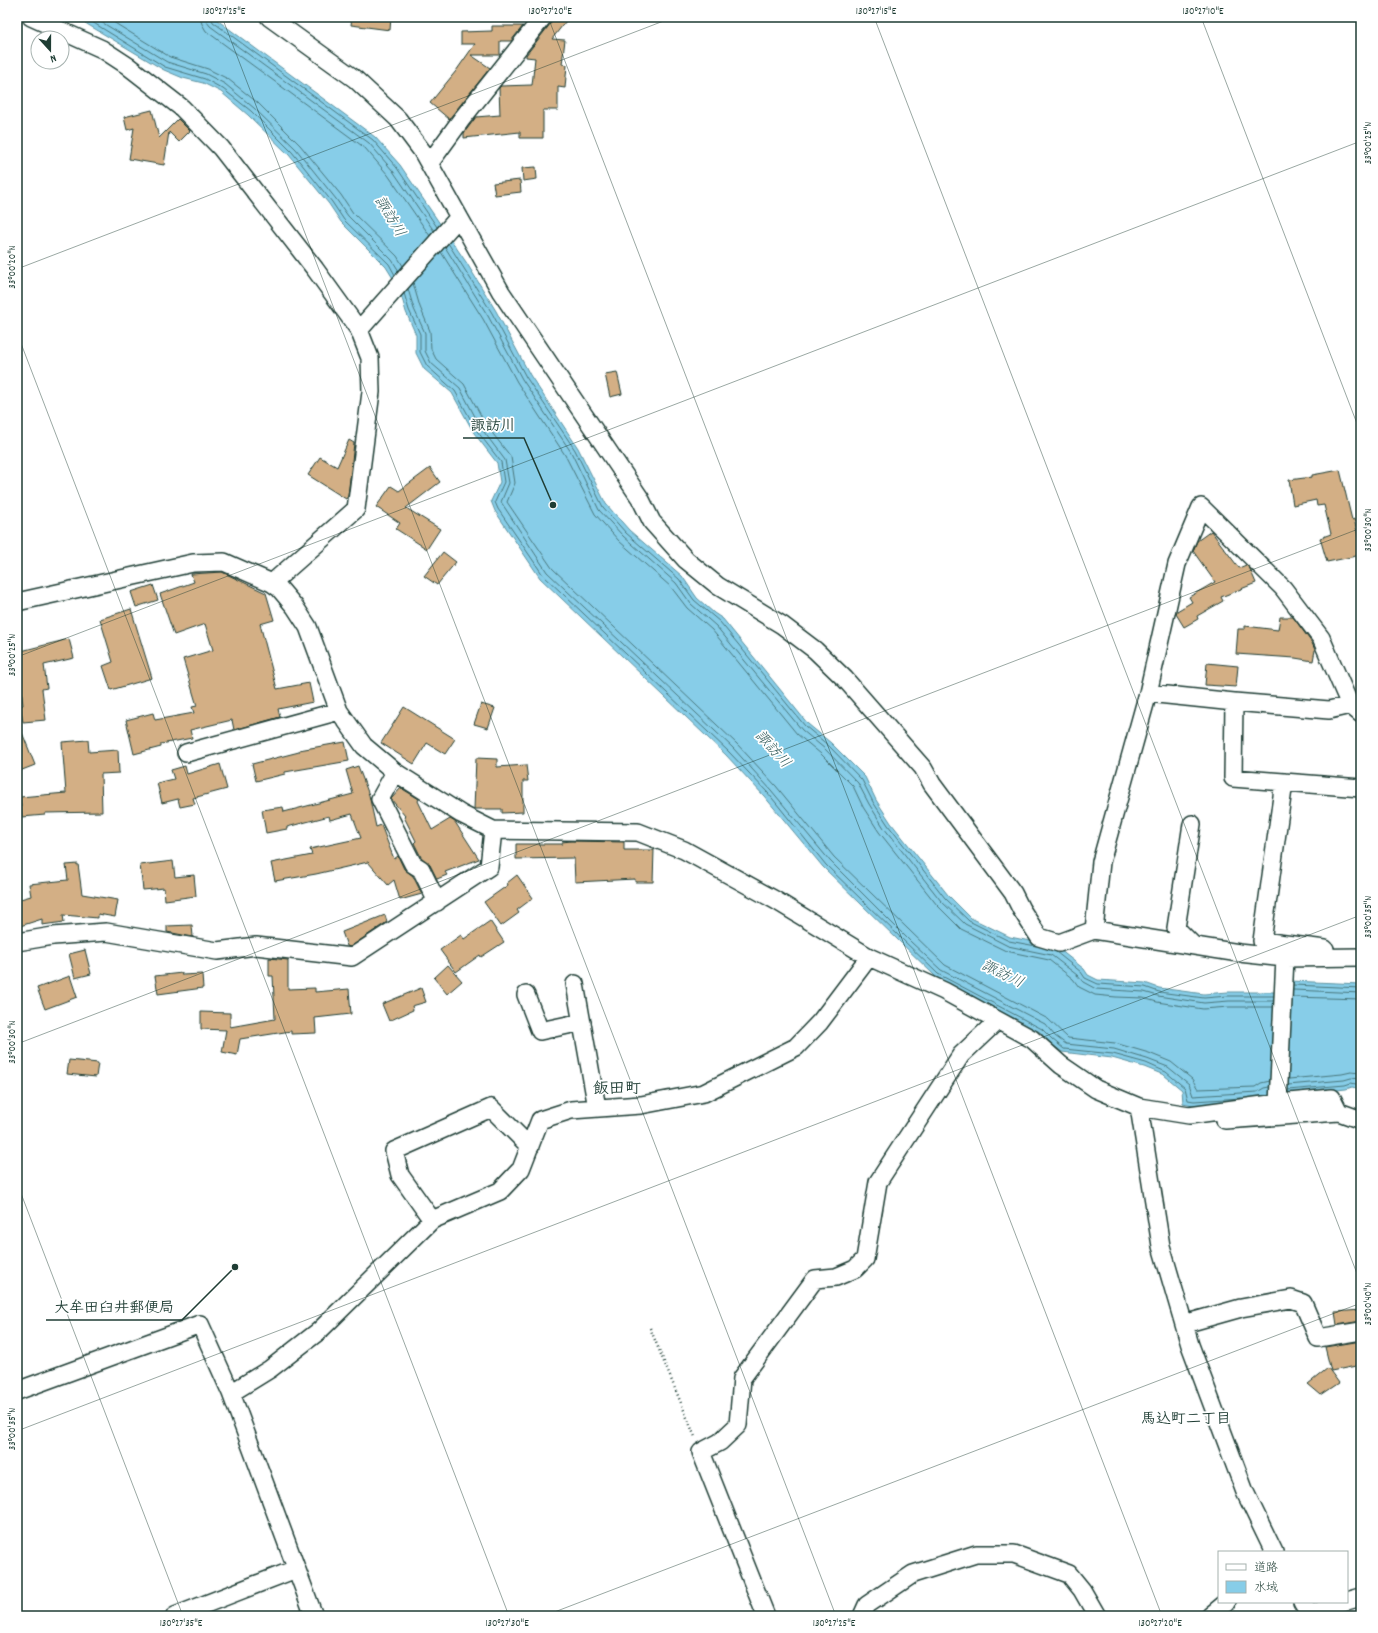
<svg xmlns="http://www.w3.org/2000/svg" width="1378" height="1633" font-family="Dekko,'Klee One',sans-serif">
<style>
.water{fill:#87cde8;stroke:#5d93a0}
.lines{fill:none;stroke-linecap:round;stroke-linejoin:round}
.shore{stroke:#49777c;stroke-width:1}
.building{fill:#d3af85;stroke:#1f3d34}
.minor-casing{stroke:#1f3d34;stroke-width:20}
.path{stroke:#1f3d34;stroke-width:2.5;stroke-dasharray:1 3;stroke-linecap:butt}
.minor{stroke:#fff;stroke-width:17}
.ticks{fill:none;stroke:#1f3d34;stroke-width:1;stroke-opacity:0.45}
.labels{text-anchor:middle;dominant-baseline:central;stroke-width:3.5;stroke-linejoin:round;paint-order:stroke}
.water-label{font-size:15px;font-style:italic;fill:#396161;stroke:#fff}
.neighbourhood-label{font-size:15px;font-weight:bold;fill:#1f3d34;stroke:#fff}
.quarter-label{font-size:16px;font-weight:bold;fill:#1f3d34;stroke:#fff}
.leader{fill:none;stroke:#1f3d34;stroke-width:1.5}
.callout-dot{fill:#1f3d34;stroke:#fff;stroke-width:1.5}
.callout-label{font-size:15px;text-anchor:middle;font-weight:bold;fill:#1f3d34;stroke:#fff;stroke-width:3.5;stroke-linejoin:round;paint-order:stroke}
.neatline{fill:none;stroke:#1f3d34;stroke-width:1.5}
.ticks-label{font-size:10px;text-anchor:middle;fill:#1f3d34}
</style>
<rect width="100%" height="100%" fill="#fff"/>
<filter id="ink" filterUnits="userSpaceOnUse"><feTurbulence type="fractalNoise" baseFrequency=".025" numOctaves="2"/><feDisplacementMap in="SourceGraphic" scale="8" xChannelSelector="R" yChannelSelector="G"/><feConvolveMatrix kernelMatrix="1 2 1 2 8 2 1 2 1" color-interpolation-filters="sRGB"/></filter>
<g filter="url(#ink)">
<path class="water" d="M75,17H213L375,137L400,165L466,262L496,311L530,375L578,448L606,504L629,530L682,576L697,598L714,613L723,619L808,724L831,743L865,777L876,800L891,823L948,895L971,918L1010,937L1055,946L1084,969L1088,975L1098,980L1145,983L1159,988L1204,994L1228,992H1274L1290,981L1361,984V1089L1352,1087L1346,1089L1210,1104L1193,1105L1183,1103L1182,1090L1164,1075L1144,1067L1112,1058L1062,1052L1049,1042L1040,1032L936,977L823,867L764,796L726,755L540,578L495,511L491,501L500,482L497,463L474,433L452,393L424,369L416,353V335L406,312L399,288L386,267L341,222L329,204L289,155L248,115L221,92L203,83L183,78L164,70Z"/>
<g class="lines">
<path class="shore" d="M84,17L165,67L205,79L223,89L251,111L292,152L332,202L344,220L389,264L395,275
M93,17L167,62L206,74L225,84L254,108L296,149L336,199L348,216L392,260L399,271
M105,17L170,57L208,69L228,79L258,103L300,145L341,195L353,213L397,256L403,266
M200,17L202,24L206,31L365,148L388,175L430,236
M206,17L207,22L210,26L369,143L393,171L434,231
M211,17L213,22L373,140L397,168L437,227
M448,243L492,313L526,377L575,450L603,507L626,533L679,579L694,600L720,622L805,726L829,746L862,780L873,802L888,825L945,898L969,921L1009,941L1036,946
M445,247L488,316L522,379L571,452L599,510L623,536L676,583L691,604L716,626L802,730L825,749L858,783L869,804L884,828L941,901L965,924L1008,946L1051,955L1077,975L1083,982L1096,989L1144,992L1158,996L1204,1003L1229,1001H1273
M441,252L483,319L517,382L565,455L595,514L619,541L671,587L687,608L712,630L797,734L821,754L853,786L863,807L879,832L937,905L961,929L1006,951L1049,960L1073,979L1079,987L1095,995L1116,997L1143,998L1157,1002L1203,1009L1229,1007H1273
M413,283L420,307L430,331L431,349L436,359L464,384L486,425L511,457L515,483L507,502L552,568L737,744L776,786L834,857L945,965L1048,1019L1068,1038L1115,1043L1149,1053L1171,1062L1192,1079L1198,1089L1255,1087L1261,1083L1270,1081
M408,289L414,309L425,333V351L431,363L460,388L481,428L505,460L509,483L501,502L547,572L733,748L771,790L830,861L911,942L941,970L1045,1024L1055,1036L1066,1044L1114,1049L1147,1059L1168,1067L1189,1084L1193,1096L1257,1092L1264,1088L1269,1087
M404,293L409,310L420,334V352L427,366L455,391L477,431L501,462L504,482L495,502L498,509L543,575L729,752L768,793L826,865L938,974L1042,1029L1052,1039L1064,1049L1113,1054L1146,1063L1166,1072L1185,1088L1188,1100L1194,1101L1241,1098
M1056,952L1081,972L1085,978L1098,984L1145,987L1159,992L1204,998L1228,996H1274
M1293,985L1361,988
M1293,990L1361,993
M1293,997L1361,999
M1289,1079L1342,1074L1351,1072L1361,1073
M1288,1085L1344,1080L1351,1078L1361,1079
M1288,1090L1345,1085L1351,1083L1361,1085"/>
</g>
<path class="building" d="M352,17H391L390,30L351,25Z
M553,17H569L552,39L565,40L562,64L567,65L565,88L558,87V110H543V138H520V132L464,138V133L476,117L500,115L499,88L501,86L532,85L535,58L526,57V55L551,23Z
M492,26H523L511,41H500V55H471L490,68L449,119L430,103L456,71L475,44H461V32L492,31Z
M152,110L159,138L178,119L190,131L179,142L169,132L164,165L129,159L134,128L127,130L124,117Z
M536,167L537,179L523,181L522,168Z
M520,180L521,192L495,195L493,183Z
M617,372L622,394L610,397L605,374Z
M349,440L354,443L348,496L346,499L308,475L320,457L337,467Z
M430,468L440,482L406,508L440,529L427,549L396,529L400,523L376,507L391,486L399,491Z
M1340,470L1352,520L1354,519L1361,548V555L1327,562L1320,538L1331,534L1324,505L1317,506L1316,500L1293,505L1289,480L1312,477V475Z
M1211,531L1239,568L1246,565L1250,569L1256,583L1221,597L1223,601L1197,616L1198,619L1184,627L1176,614L1177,611L1192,602L1189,597L1215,582L1193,551L1197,541Z
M443,552L456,562L437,585L424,576Z
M222,572L266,593L274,620L260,624L277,689L309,683L313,702L278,709L280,717L234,730L232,720L190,730L192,738L161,744V747L134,754L126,720L153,713L155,720L194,713L192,707L197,706L183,659L213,650L205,624L174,635L160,594L194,582L191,574Z
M153,585L158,600L136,607L131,592Z
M131,609L152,678L111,690L103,666L113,662L100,619Z
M1280,617H1293L1312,643L1315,650L1313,661L1295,658L1236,654L1238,629H1245V626L1278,630Z
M69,639L74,658L44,665L47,688L42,689L46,720L23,722L20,706L23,705L17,652Z
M1207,663L1238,666L1236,687L1205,685Z
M481,704L495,708L488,728L474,724Z
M404,707L455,739L445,754L427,743L414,764L381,743Z
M17,720L35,765L17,772Z
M88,740L89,752L118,750L119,773L101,774L102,812L45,813V815L22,817L20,797L66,793L62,742Z
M345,742L349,761L285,772V774L256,781L252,764L299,752V750Z
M476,758L497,759V767L526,765L528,781H523V812L502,813V809H474Z
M220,764L227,789L193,798L195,804L180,807L178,799L162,803L157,783L174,779L171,770L185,766L187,774Z
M358,766L369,795L376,827L381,825L394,859L398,856L404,869L413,876L422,894L400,900L394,880L388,885L368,862L316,874L275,881L271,863L312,855L310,849L361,838L352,814L330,820L329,816L287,827V829L266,833L262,810L283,807L284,812L353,794L346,770Z
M401,788L419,799L418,801L432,830L450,819L455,822L479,859L445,872L447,875L437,879L430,865L421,857L414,843L416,841L404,817L405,816L391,799Z
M571,841L624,842V850H654L653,882H635V879L575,882L574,858L516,859V844H562V842Z
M173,861L175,877L194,875L196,896L165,900L164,888L143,890L140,865Z
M78,864L82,894L118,900L115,917L98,914V918L63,915L64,922L42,925V919L17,927V900L31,896L29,884L68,880L66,865Z
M517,875L533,898L517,910L519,913L501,926L484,902L508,885L507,883Z
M385,915L387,922L350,947L347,946L342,932Z
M490,921L504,942L481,957L480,955L456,972L440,950L461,935L464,939Z
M192,925L193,937L167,932V926Z
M85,950L91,974L75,978L69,954Z
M269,958L288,960V989L315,988V992L349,989L351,1014L315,1018L316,1033L291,1034V1031L240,1039L237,1055L222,1052L226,1030L201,1029V1012L230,1013V1027L275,1019L273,976H269Z
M448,965L462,981L447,994L434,978Z
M182,973V975L202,974L203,988L158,994L155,976Z
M70,976L77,997L45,1009L37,988Z
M421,988L426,1002L412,1006L413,1010L389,1021L382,1004Z
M69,1060L98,1063L96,1077L67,1074Z
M1361,1310V1321L1337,1325L1335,1312Z
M1361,1341V1365L1331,1371L1325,1347Z
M1328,1368L1339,1383L1321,1395L1308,1384Z"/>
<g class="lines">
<g class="minor-casing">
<path id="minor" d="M31,17L102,49L128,66L182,108L221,148L315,269L359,330L370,358L371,392L356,509L272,583
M269,17L355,79L398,119L422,151L501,292L640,498L652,522L686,560L718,586L782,625L815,650L845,679L923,768L932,784L1013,893L1021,909L1039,937L1059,943L1094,930L1239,953L1285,958L1361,957
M429,164L461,120L543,17
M359,330L459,217
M17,602L193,563L224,562L272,583L279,588L295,607L308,627L339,711L364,746L395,772L461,814L493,830L638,832L684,850L775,900L869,957L944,991L1032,1039L1061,1065L1096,1089L1139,1107L1189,1115L1278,1103L1332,1098L1339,1112L1361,1120
M1148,693L1234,702L1329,710L1350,705
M1234,702L1233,778L1361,788
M186,753L339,711
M395,772L380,799L413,864L421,869L437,902
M1284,782L1262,941L1325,949
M1192,824L1176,928L1194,946
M1094,930L1101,862L1148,693L1177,564L1201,507L1283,588L1321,638L1350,705L1361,714
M17,942L53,936L106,932L217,951L256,946L352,957L489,867L493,830
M575,984L597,1108
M526,995L540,1031L582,1022
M1278,1103L1285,958
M1139,1107L1161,1246L1190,1345L1245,1492L1274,1552
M1225,1120L1339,1112
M432,1220L400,1175L394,1151L491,1108L530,1147
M1184,1324L1241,1308L1291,1299L1303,1303L1318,1338L1361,1331
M17,1391L200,1324L231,1393L314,1616
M231,1393L270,1369L319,1331L432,1220L500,1191L521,1169L540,1120L571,1110L641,1105L704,1093L796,1047L820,1022L869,957
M1347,1601L1361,1597
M1302,1602L1310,1615
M175,1616L296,1569
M766,1616L701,1452L720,1442L738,1425L742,1378L815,1279L836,1277L855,1269L865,1259L878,1182L961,1055L997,1021
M862,1616L867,1605L913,1574L976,1554H1014L1069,1574L1082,1590L1097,1616
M1210,1616L1227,1602
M1309,1616L1325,1608L1344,1602"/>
</g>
<path class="path" d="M650,1328L695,1437"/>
<use href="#minor" class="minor"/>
</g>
</g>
<path class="ticks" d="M222,17L836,1616M548,17L1162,1616M874,17L1361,1284M1201,17L1361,434M17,269L674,17M17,333L509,1616M17,657L1361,141M17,1044L1361,528M17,1183L183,1616M17,1431L1361,915M544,1616L1361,1303"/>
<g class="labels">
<g class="water-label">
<text transform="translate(389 217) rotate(59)">諏訪川</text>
<text transform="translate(772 750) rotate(48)">諏訪川</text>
<text transform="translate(1002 975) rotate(26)">諏訪川</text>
</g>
<g class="neighbourhood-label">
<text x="1186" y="1420">馬込町二丁目</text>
</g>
<g class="quarter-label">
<text x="617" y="1089">飯田町</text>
</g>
</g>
<path class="leader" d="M553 505L524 438H463M235 1267L182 1320H46"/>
<g class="callout-dot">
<circle cx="553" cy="505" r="4"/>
<circle cx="235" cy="1267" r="4"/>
</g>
<g class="callout-label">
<text x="493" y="430">諏訪川</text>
<text x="114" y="1312">大牟田臼井郵便局</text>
</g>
<rect width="1378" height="1633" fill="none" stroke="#fff" stroke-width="44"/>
<rect x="1218" y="1551" width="130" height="52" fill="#ffffff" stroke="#a5b1ae"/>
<rect x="1226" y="1564" width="20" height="6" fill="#ffffff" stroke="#a5b1ae"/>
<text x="1254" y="1571" font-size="12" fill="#1f3d34">道路</text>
<rect x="1226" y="1581" width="20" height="12" fill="#87cde8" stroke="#a5b1ae"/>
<text x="1254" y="1591" font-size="12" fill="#1f3d34">水域</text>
<g transform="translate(50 50) rotate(159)"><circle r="19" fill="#ffffff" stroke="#a5b1ae"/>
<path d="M0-3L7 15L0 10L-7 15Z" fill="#1f3d34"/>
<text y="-6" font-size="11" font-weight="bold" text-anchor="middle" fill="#1f3d34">N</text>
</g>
<rect x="22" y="22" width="1334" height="1589" class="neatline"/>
<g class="ticks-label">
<text x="224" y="14">130°27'25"E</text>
<text x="550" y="14">130°27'20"E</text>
<text x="876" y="14">130°27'15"E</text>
<text x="1203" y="14">130°27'10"E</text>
<text transform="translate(1367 143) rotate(-90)" y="4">33°00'25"N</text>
<text transform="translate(11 267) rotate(-90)" y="4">33°00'20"N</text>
<text transform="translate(1367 530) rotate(-90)" y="4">33°00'30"N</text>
<text transform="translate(11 655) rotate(-90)" y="4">33°00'25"N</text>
<text transform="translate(1367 917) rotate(-90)" y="4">33°00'35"N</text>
<text transform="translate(11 1042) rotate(-90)" y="4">33°00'30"N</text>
<text transform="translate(1367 1304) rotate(-90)" y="4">33°00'40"N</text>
<text transform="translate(11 1429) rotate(-90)" y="4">33°00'35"N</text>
<text x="181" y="1626">130°27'35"E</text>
<text x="507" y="1626">130°27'30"E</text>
<text x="834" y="1626">130°27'25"E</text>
<text x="1160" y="1626">130°27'20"E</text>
</g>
</svg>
